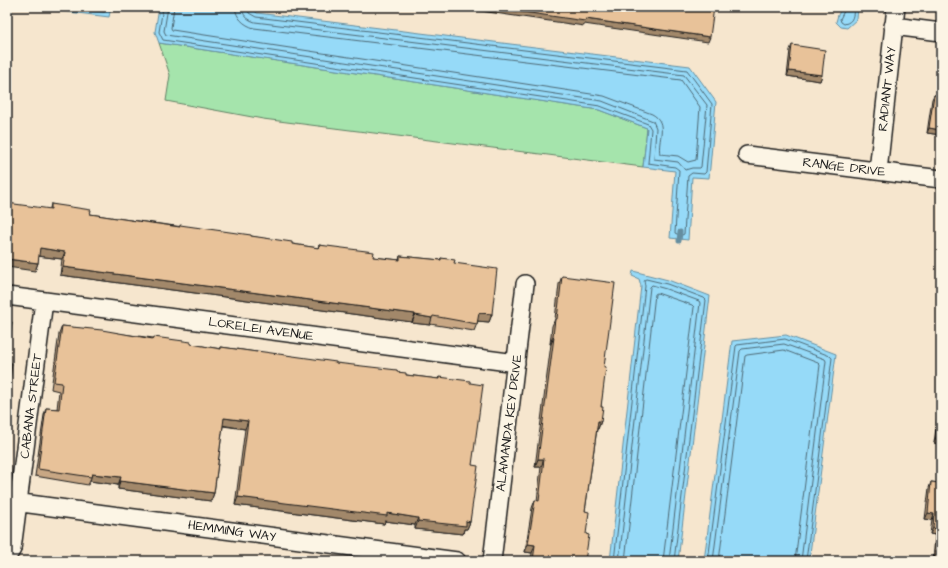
<svg xmlns="http://www.w3.org/2000/svg" width="948" height="568" font-family="'Architects Daughter',sans-serif">
<style>
.green{fill:#a5e4ac;stroke:#608064}
.water{fill:#96daf8;stroke:#658ea0}
.lines{fill:none;stroke-linecap:round;stroke-linejoin:round}
.shore{stroke:#4d6874;stroke-width:1}
.stream{stroke:#658ea0;stroke-width:5}
.minor-casing{stroke:#1c1c1c;stroke-width:20}
.minor{stroke:#fcf5e5;stroke-width:17}
.wall{fill:#c8a784;stroke:#1c1c1c}
.shaded-wall{fill:#a2886b;stroke:#1c1c1c}
.building{fill:#e8c299;stroke:#1c1c1c}
.labels{text-anchor:middle;dominant-baseline:central;stroke-width:4;stroke-linejoin:round;paint-order:stroke}
.street-label{font-size:13px;fill:#1c1c1c;stroke:#fcf5e5}
</style>
<rect width="100%" height="100%" fill="#f6e6ce"/>
<filter id="ink" filterUnits="userSpaceOnUse"><feTurbulence type="fractalNoise" baseFrequency=".025" numOctaves="2"/><feDisplacementMap in="SourceGraphic" scale="8" xChannelSelector="R" yChannelSelector="G"/><feConvolveMatrix kernelMatrix="1 2 1 2 8 2 1 2 1" color-interpolation-filters="sRGB"/></filter>
<g filter="url(#ink)">
<path class="green" d="M159,43L599,110L647,128L643,167L263,119L166,101L170,75Z"/>
<path class="water" d="M29,7H111L109,17Z
M159,7H250L257,13L690,66L716,102L709,178L692,177L688,240L670,238L675,171L643,167L647,128L599,110L159,43L155,32Z
M842,7H858L857,19L847,28L841,27L836,22L838,15Z
M633,271L668,280L710,296L678,561H610L641,286L639,279L632,276Z
M786,335L836,354L809,561H704L732,341Z"/>
<g class="lines">
<path class="shore" d="M62,7L104,12L106,11L107,7
M163,7L159,32L163,40L600,106L648,124L651,129L648,163L675,167L679,170L675,233L677,234L682,235L684,234L688,176L692,173L704,174L706,172L712,104L687,70L256,17L249,13L247,7
M168,7L164,31L166,35L602,101L653,121L656,128L654,159L678,162L685,170L692,168H700L701,167L707,105L684,75L255,22C248,20 242,15 242,7
M174,7L171,28L172,30L604,96L652,114C669,123 657,140 660,154L678,156L688,162L696,160L700,107L681,80L254,28C244,25 236,18 235,7
M846,7L840,19L841,22L844,24C854,22 853,15 854,7
M614,561L645,286L644,280L646,279L667,284L704,298L706,300L674,561
M619,561L650,287L652,285L666,289L699,301L700,303L669,561
M625,561L655,294L657,293L692,305L694,307L663,561
M708,561L736,346L737,345L785,339L830,356L832,358L806,561
M713,561L740,351L742,349L784,344L825,359L826,361L801,561
M719,561L745,356L747,355L784,350L818,363L820,365L795,561"/>
<path class="stream" d="M679,241L680,232"/>
<g class="minor-casing">
<path id="minor" d="M893,26L941,32
M747,155L941,179
M878,171L896,7
M7,296L516,363
M7,501L457,561
M7,557L12,549L44,301
M492,561L525,284"/>
</g>
<use href="#minor" class="minor"/>
</g>
<path class="wall" d="M792,45L822,75L820,81L787,76L790,50Z
M941,90V135L927,133L932,99L934,95H940Z
M51,204L90,214L130,220L251,236L292,244L318,248L319,245L373,257L399,260L400,256L440,260L441,258L454,263L492,314L489,322L478,321L474,331L430,324V325L412,323V322L60,275L62,259L38,256V263L35,271L50,208Z
M562,276L604,367L601,407V421L598,429H597L585,511V561H531L532,553L525,552L532,508L535,500L537,501L541,467H535L551,344H550L552,326L555,319L559,284Z
M62,326L153,338L221,349V347L397,372L406,375L438,379L439,377L472,465L470,522L467,529H464L463,534L415,529V525L385,521L384,524L235,505L245,429L223,426L214,493L211,501L118,489V485L90,481L88,485L35,476L44,415L46,408L57,409L59,391L51,389L59,334Z
M940,407L941,444L934,443L938,413Z
M941,468V561H933L935,535L930,534L932,520L925,519L929,488L931,482L939,483Z"/>
<path class="shaded-wall" d="M432,7H489L586,19L710,37L708,42L584,24V26L460,8L459,11Z
M789,71L822,75L820,81L787,76Z
M929,128L941,130V135L927,133Z
M40,248L65,252L62,259L37,256Z
M7,259L38,263L35,271L7,267Z
M63,267L415,314L412,322L60,275Z
M479,313L492,314L489,322L476,321Z
M415,315L432,318L430,325L412,323Z
M553,336L554,337L551,344H550Z
M7,381H10L7,389Z
M224,418L248,421L245,429L221,425Z
M598,421H601L598,429L596,428Z
M936,437L941,438V444L934,443Z
M538,459H544L541,467H535Z
M92,474L121,477L118,485L90,481Z
M120,481L214,493L211,501L118,489Z
M238,497L387,513L418,518L415,525L385,521L384,524L235,505Z
M928,513L934,514L932,520L925,519Z
M418,521H466L470,522L467,529H464L463,534L415,529Z
M933,528L937,529L935,535L930,534Z
M528,544L535,545L532,553L525,552Z"/>
<path class="building" d="M489,7H714L710,37L586,19L585,21Z
M792,45L825,50L822,75L789,71Z
M934,95L941,96V130L929,128Z
M7,203L51,209V204L91,210L90,214L130,220L180,227V225L251,235V236L292,242V244L319,248V245L374,252L373,257L400,260V256L441,260V258L455,260L454,263L497,269L492,314L479,313L477,324L433,316L432,318L415,315V314L63,267L65,252L40,248L38,263L7,259Z
M562,276L615,283L604,367H606L601,407H603L601,421H598L585,511L589,512L586,534L589,535L585,561H533L535,545L528,544L535,500L539,501L544,459H538L554,337L553,336L555,319H557Z
M7,321L12,322L7,354Z
M62,326L102,330L153,339L154,337L191,342V344L221,349V347L257,352V351L336,362V363L397,370V372L406,373V375L439,379V377L470,381V383L483,385L472,465L478,466L470,522L466,521V526L418,521V518L387,513V516L238,497L248,421L224,418L214,493L120,481L121,477L92,474L91,477L38,469L46,408L59,409L62,383L54,382Z
M7,363H12L10,381H7V383Z
M940,407H941V438L936,437Z
M931,482L941,483V561H934L937,529L933,528L934,514L928,513Z"/>
</g>
<g class="labels">
<g class="street-label">
<text transform="translate(887 89) rotate(-84)">RADIANT WAY</text>
<text transform="translate(844 167) rotate(7)">RANGE DRIVE</text>
<text transform="translate(261 329) rotate(8)">LORELEI AVENUE</text>
<text transform="translate(31 406) rotate(-83)">CABANA STREET</text>
<text transform="translate(509 423) rotate(-83)">ALAMANDA KEY DRIVE</text>
<text transform="translate(232 531) rotate(8)">HEMMING WAY</text>
</g>
</g>
<rect width="948" height="568" fill="none" stroke="#fcf5e5" stroke-width="24"/>
<rect x="12" y="12" width="924" height="544" fill="none" stroke="#1c1c1c" stroke-width="1.5" filter="url(#ink)"/>
</svg>
